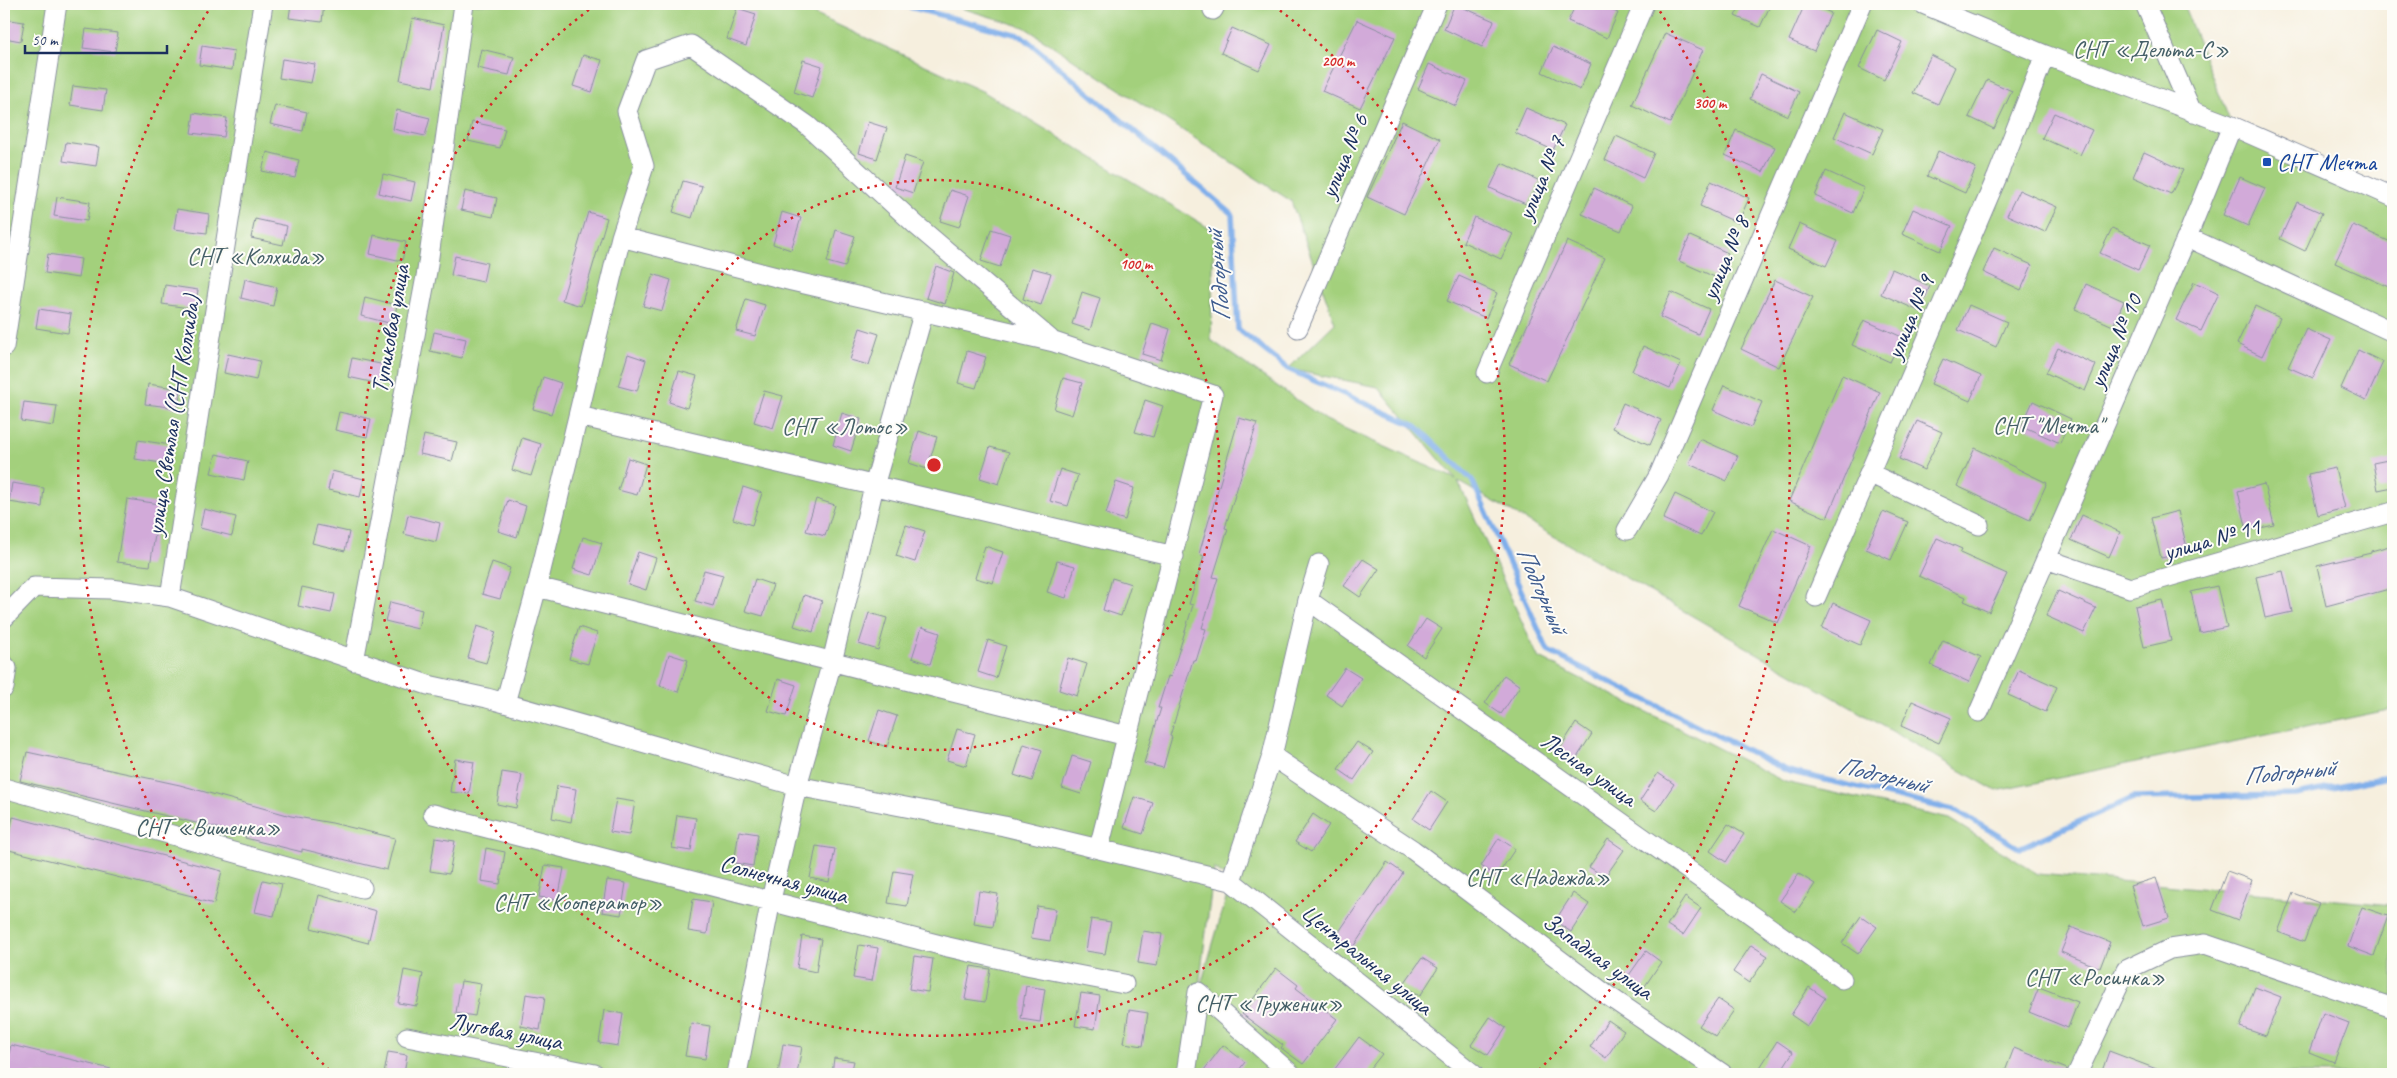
<svg xmlns="http://www.w3.org/2000/svg" width="2397" height="1078" font-family="Caveat,sans-serif">
<style>
.green{fill:#a3d07c;stroke:#5f806d;fill-rule:evenodd}
.lines{fill:none;stroke-linecap:round;stroke-linejoin:round}
.stream{stroke:#80afea;stroke-width:5.5}
.building{fill:#d2aad9}
.minor-casing{stroke:#888f9e;stroke-width:21}
.minor{stroke:#fff;stroke-width:19}
.ring{fill:none;stroke:#d62828;stroke-width:2.5;stroke-dasharray:2.5 5}
.transit-dot{fill:#1a4fb4;stroke:#fdfcf7;stroke-width:2}
.labels{text-anchor:middle;dominant-baseline:central;stroke-width:4;stroke-linejoin:round;paint-order:stroke}
.park-label{font-size:24px;fill:#445f67;stroke:#fdfcf7}
.street-label{font-size:24px;fill:#1b2f5e;stroke:#fdfcf7}
.transit-label{font-size:24px;fill:#164399;stroke:#fdfcf7;text-anchor:start}
.water-label{font-size:25px;font-style:italic;fill:#3e5c8f;stroke:#fdfcf7}
.centre{fill:#d62828;stroke:#fdfcf7;stroke-width:2.5}
.ring-label{font-size:15px;text-anchor:middle;font-weight:bold;fill:#d62828;stroke:#fdfcf7;stroke-width:4;stroke-linejoin:round;paint-order:stroke}
</style>
<rect width="100%" height="100%" fill="#fdfcf7"/>
<filter id="ink" filterUnits="userSpaceOnUse"><feTurbulence type="fractalNoise" baseFrequency=".02" numOctaves="2"/><feDisplacementMap in="SourceGraphic" scale="10" xChannelSelector="R" yChannelSelector="G"/><feConvolveMatrix kernelMatrix="1 2 1 2 8 2 1 2 1" color-interpolation-filters="sRGB"/></filter>
<filter id="wash" filterUnits="userSpaceOnUse"><feTurbulence type="fractalNoise" baseFrequency=".0096" numOctaves="4" result="noise"/><feDisplacementMap in="SourceGraphic" scale="20" xChannelSelector="R" yChannelSelector="G"/><feGaussianBlur stdDeviation="1.12" result="paint"/><feColorMatrix in="noise" values="0 0 0 0 0 0 0 0 0 0 0 0 0 0 0 0 0 1.4 0 .05"/><feComposite in="paint" operator="in"/></filter>
<g filter="url(#wash)">
<rect width="100%" height="100%" fill="#f6efde"/>
<path class="green" d="M4,4H792L984,92L1214,231L1211,340L1326,420L1456,479L1378,387L1288,369L1335,323L1291,201L1024,27L948,4H2183L2232,126L2393,197V709L1996,791L1458,481L1538,657L1785,782L1949,819L2038,874L2393,905V1074H4ZM1214,868L1231,882L1200,988L1199,987Z"/>
<g class="lines">
<path class="stream" d="M898,4L1022,36L1232,214L1238,329L1288,369L1416,426L1472,480L1548,651L1788,771L1957,811L2019,848L2133,798L2296,795L2393,776"/>
</g>
<g id="blocks">
<path class="building" d="M291,4H324L322,22L289,18Z
M1455,4L1494,21L1482,47L1444,29Z
M1576,4H1597L1618,13L1607,38L1568,21Z
M1741,4H1771L1760,27L1735,16Z
M1805,4H1811L1831,13L1814,51L1789,40Z
M737,8L756,14L746,46L727,39Z
M412,18L444,25L433,87L400,80Z
M4,19L24,22L21,41L4,38Z
M1357,20L1395,37L1360,108L1322,91Z
M1232,28L1271,45L1259,70L1221,53Z
M86,29L118,33L115,52L83,48Z
M1877,30L1902,42L1884,80L1859,68Z
M1665,33L1703,50L1670,123L1632,105Z
M202,46L234,51L232,70L199,65Z
M1553,47L1591,64L1580,90L1542,72Z
M481,49L514,57L509,75L477,68Z
M583,55L602,60L592,92L573,86Z
M1931,55L1955,67L1938,104L1913,93Z
M282,59L315,64L311,83L279,78Z
M803,60L822,66L812,98L794,92Z
M1429,64L1467,81L1456,106L1418,89Z
M1761,74L1799,92L1788,116L1750,99Z
M1987,80L2012,91L1994,129L1969,117Z
M73,86L106,90L103,110L70,105Z
M275,105L307,112L303,131L270,124Z
M1526,108L1565,125L1553,150L1515,133Z
M397,110L430,118L425,136L393,129Z
M1845,112L1883,129L1872,154L1834,137Z
M194,113L227,118L224,137L191,133Z
M2054,113L2092,130L2080,155L2042,138Z
M1402,121L1440,139L1404,214L1367,197Z
M472,122L505,129L500,148L468,141Z
M868,122L887,128L877,159L859,153Z
M1736,130L1775,147L1763,172L1725,155Z
M1616,136L1654,153L1643,178L1605,160Z
M66,142L99,147L96,166L63,161Z
M1938,151L1976,168L1965,193L1927,176Z
M267,152L299,160L295,178L262,171Z
M2144,152L2183,170L2171,194L2133,177Z
M905,156L923,162L913,193L895,187Z
M1502,163L1540,181L1528,205L1490,188Z
M1826,171L1864,188L1853,213L1815,196Z
M383,174L415,182L411,201L379,193Z
M2240,177L2265,188L2248,226L2223,215Z
M683,181L702,186L692,218L673,212Z
M1711,181L1749,198L1738,223L1700,206Z
M1594,188L1632,206L1621,231L1582,214Z
M950,190L969,196L959,227L940,221Z
M2019,190L2057,207L2045,232L2007,215Z
M465,191L497,198L493,217L461,210Z
M57,197L90,202L87,221L54,216Z
M2297,202L2322,213L2305,251L2280,239Z
M177,209L209,214L207,233L174,229Z
M1913,209L1952,226L1940,251L1902,234Z
M588,212L607,218L581,306L562,300Z
M782,212L801,218L791,250L773,244Z
M1474,217L1513,234L1501,259L1463,242Z
M255,219L287,226L283,245L251,238Z
M1799,224L1838,241L1826,266L1788,249Z
M2353,225L2393,243V289L2335,263Z
M2112,228L2150,245L2138,270L2100,253Z
M991,229L1010,235L1000,267L981,261Z
M836,230L855,236L845,267L827,262Z
M374,235L406,242L402,261L370,254Z
M1690,236L1728,253L1717,278L1679,261Z
M1567,241L1605,258L1547,381L1509,364Z
M1994,248L2032,265L2021,290L1983,272Z
M48,254L81,259L78,278L45,273Z
M455,256L487,263L483,282L451,275Z
M936,266L954,273L945,304L926,298Z
M1032,268L1051,273L1041,305L1023,299Z
M1892,269L1930,286L1919,311L1881,294Z
M653,274L671,280L662,311L643,306Z
M1459,276L1497,293L1486,318L1447,301Z
M245,279L277,287L273,306L241,298Z
M1775,280L1813,297L1779,367L1741,349Z
M2194,282L2219,293L2201,331L2176,320Z
M2086,284L2124,301L2113,326L2075,309Z
M165,285L198,290L195,309L162,304Z
M1082,292L1100,298L1090,330L1072,324Z
M1671,292L1709,309L1698,334L1660,317Z
M365,297L397,305L393,324L361,316Z
M746,299L765,305L755,336L736,331Z
M1969,305L2007,322L1996,347L1958,330Z
M2255,306L2280,318L2262,356L2237,344Z
M39,309L71,314L68,333L36,328Z
M1864,320L1902,337L1890,362L1852,345Z
M1152,323L1170,329L1161,360L1142,354Z
M860,328L879,334L869,365L850,360Z
M2306,329L2331,340L2313,378L2288,367Z
M434,332L466,339L462,358L430,351Z
M1643,346L1681,363L1670,388L1632,371Z
M2058,348L2096,365L2085,391L2046,373Z
M2358,350L2383,362L2366,400L2341,388Z
M967,351L986,357L976,388L958,383Z
M228,354L260,361L256,380L224,373Z
M628,354L646,360L637,391L618,386Z
M352,358L385,365L380,384L348,377Z
M1943,359L1981,376L1970,401L1931,384Z
M679,371L697,376L687,408L669,402Z
M1842,375L1880,392L1827,518L1789,501Z
M543,377L561,383L551,414L533,409Z
M1063,378L1082,383L1072,415L1054,409Z
M148,384L181,389L178,408L145,404Z
M1724,385L1762,402L1751,427L1713,410Z
M764,391L783,396L773,428L754,422Z
M1145,400L1163,406L1153,437L1135,432Z
M2033,401L2071,419L2060,443L2022,426Z
M24,402L57,406L54,426L21,421Z
M1623,403L1661,420L1650,445L1612,428Z
M339,412L371,419L367,437L335,430Z
M842,413L861,419L851,451L833,445Z
M1239,418L1257,423L1225,528L1228,529L1213,577L1218,578L1202,628L1206,629L1196,661L1193,660L1170,736L1172,737L1163,768L1144,763L1161,708H1158L1168,676L1171,677L1193,605L1189,604L1204,556L1199,554Z
M1917,421L1942,432L1924,470L1899,459Z
M919,431L937,437L927,469L909,463Z
M424,435L457,442L452,461L420,454Z
M522,438L541,444L531,476L512,470Z
M1700,439L1738,456L1727,481L1689,464Z
M138,440L171,445L168,464L135,459Z
M990,447L1009,452L999,484L980,478Z
M1975,448L2047,483L2030,520L1957,486Z
M216,454L248,461L244,480L211,473Z
M628,458L646,464L637,495L618,490Z
M2393,459V487L2378,490L2373,463Z
M2335,468L2345,508L2318,515L2308,474Z
M1060,469L1078,475L1068,506L1050,501Z
M332,471L364,479L360,497L328,490Z
M1116,482L1134,488L1125,520L1106,514Z
M12,483L44,488L42,507L9,502Z
M2264,484L2274,525L2247,531L2238,491Z
M743,487L762,493L752,525L733,519Z
M1675,494L1713,512L1701,536L1663,519Z
M127,499L160,504L150,566L117,562Z
M816,499L835,505L825,536L806,531Z
M508,500L526,506L517,537L498,531Z
M204,509L236,517L232,536L200,528Z
M1883,511L1908,522L1891,560L1866,549Z
M2178,511L2188,552L2161,558L2151,518Z
M408,515L440,523L436,542L404,534Z
M2082,515L2120,532L2109,557L2071,540Z
M317,525L349,532L345,551L312,543Z
M906,525L925,531L915,562L896,556Z
M1773,529L1811,546L1778,623L1739,606Z
M583,537L602,543L592,575L573,569Z
M1937,538L1962,549L1960,553L2007,574L1989,612L1964,601L1966,597L1919,576Z
M2393,545V588L2326,606L2317,566L2371,553V551Z
M985,546L1003,552L993,583L975,578Z
M638,552L656,558L646,590L628,584Z
M1363,559L1379,569L1360,597L1344,586Z
M1057,561L1075,566L1066,598L1047,592Z
M492,562L510,568L500,599L482,594Z
M704,570L723,575L713,606L695,601Z
M2283,571L2292,612L2265,618L2256,577Z
M1112,578L1131,584L1121,616L1103,610Z
M755,579L773,585L763,616L745,611Z
M2217,586L2227,627L2200,633L2191,592Z
M302,587L335,594L331,613L298,606Z
M2058,591L2096,608L2084,633L2046,616Z
M804,595L822,601L813,632L794,626Z
M2162,600L2171,641L2144,647L2135,606Z
M390,602L422,610L418,629L385,621Z
M1833,603L1871,620L1860,645L1822,628Z
M869,613L887,618L878,650L859,644Z
M1426,619L1442,629L1424,657L1408,646Z
M477,626L496,632L486,663L468,658Z
M579,627L597,633L588,664L569,659Z
M922,627L940,633L930,664L912,658Z
M988,640L1006,646L996,678L978,672Z
M1943,640L1981,657L1969,682L1931,665Z
M669,654L688,660L678,692L660,686Z
M1068,658L1087,664L1077,696L1059,690Z
M1345,668L1361,678L1342,706L1326,695Z
M2019,670L2057,687L2046,712L2008,695Z
M1504,675L1520,686L1501,714L1485,703Z
M778,679L796,685L786,716L768,711Z
M1912,701L1951,718L1939,743L1901,726Z
M879,710L897,716L887,747L869,741Z
M1576,723L1592,734L1574,762L1558,751Z
M957,729L975,734L966,766L947,760Z
M1357,742L1373,752L1354,780L1338,769Z
M1024,744L1042,750L1032,781L1014,775Z
M27,752L180,785L291,816L332,823L395,838L387,870L302,849V852L245,838L246,835L20,781Z
M1072,756L1091,762L1081,794L1062,788Z
M455,759L474,762L469,794L450,792Z
M502,772L522,775L516,808L497,804Z
M1658,773L1674,784L1656,811L1640,801Z
M557,786L576,789L571,822L552,818Z
M1431,791L1447,802L1429,830L1413,819Z
M1134,797L1153,803L1143,834L1124,828Z
M616,799L635,802L629,835L610,832Z
M1313,814L1329,825L1311,852L1295,842Z
M677,815L696,818L691,851L672,848Z
M13,817L222,871L214,904L195,899L196,897L5,849Z
M1728,824L1744,834L1726,862L1710,851Z
M739,831L758,834L753,866L734,863Z
M435,838L455,841L449,874L430,871Z
M1499,838L1515,849L1497,876L1481,866Z
M1608,839L1624,850L1605,877L1589,867Z
M816,846L835,849L829,882L810,878Z
M486,848L505,852L500,884L481,881Z
M1387,862L1403,873L1351,950L1334,939Z
M545,865L564,868L558,900L539,897Z
M894,871L913,874L907,906L888,903Z
M2227,871L2252,880L2238,920L2212,910Z
M1799,874L1815,884L1796,912L1780,901Z
M2156,878L2169,918L2143,926L2130,886Z
M263,880L282,884L274,916L255,912Z
M607,880L626,883L621,915L602,912Z
M979,891L998,894L993,927L974,924Z
M1573,893L1589,904L1571,932L1555,921Z
M2293,893L2319,903L2304,942L2278,932Z
M319,895L376,911L368,943L311,928Z
M1685,897L1701,908L1683,935L1667,925Z
M693,899L712,902L707,934L688,931Z
M1037,906L1056,909L1050,941L1031,938Z
M2362,907L2388,916L2374,956L2348,946Z
M1861,916L1877,927L1858,954L1842,943Z
M1091,919L1111,922L1105,954L1086,951Z
M2071,927L2110,942L2100,968L2061,952Z
M1143,931L1162,934L1157,966L1138,963Z
M802,936L821,939L816,972L797,968Z
M859,945L878,948L872,981L853,978Z
M1751,945L1768,956L1749,983L1733,972Z
M1646,951L1661,962L1643,989L1627,978Z
M914,956L933,959L928,992L909,989Z
M1422,958L1438,968L1420,996L1403,985Z
M971,966L990,969L985,1002L965,999Z
M1276,968L1298,985L1296,988L1337,1019L1303,1064L1281,1048L1283,1045L1242,1014Z
M404,970L423,974L417,1006L398,1003Z
M461,981L481,984L475,1016L456,1013Z
M1026,986L1045,989L1040,1022L1021,1019Z
M1809,987L1825,998L1807,1026L1791,1015Z
M2039,987L2078,1002L2068,1028L2029,1012Z
M2255,987L2281,997L2266,1036L2240,1027Z
M1081,993L1100,996L1095,1029L1075,1026Z
M526,994L545,997L540,1030L521,1026Z
M1718,999L1734,1010L1716,1037L1699,1026Z
M604,1010L623,1014L618,1046L599,1043Z
M1129,1010L1148,1013L1143,1046L1124,1043Z
M2323,1013L2349,1023L2334,1062L2309,1052Z
M1490,1017L1506,1028L1488,1055L1471,1045Z
M1608,1020L1624,1031L1606,1058L1590,1047Z
M691,1023L710,1026L705,1059L685,1056Z
M1359,1037L1382,1054L1366,1074H1331Z
M1777,1041L1793,1052L1779,1074H1767L1759,1069Z
M783,1044L802,1047L797,1074H778Z
M11,1045L111,1069L110,1074H4Z
M1223,1045L1245,1062L1236,1074H1201Z
M2014,1048L2067,1069L2066,1074H2004Z
M2109,1051L2167,1073L2166,1074H2101Z
M388,1052L407,1055L404,1074H384Z
M834,1058L854,1061L851,1074H832Z"/>
</g>
</g>
<g filter="url(#ink)">
<use href="#blocks" fill-opacity="0" stroke="#888f9e" stroke-width="1"/>
<g class="lines">
<g class="minor-casing">
<path id="minor" d="M1923,4L2045,55L2232,126L2393,197
M2145,4L2192,112
M1213,10L1216,4
M621,237L792,281L1054,342L1213,395L1099,848
M2187,237L2393,332
M1298,328L1437,4
M4,347L57,4
M1487,373L1644,4
M579,416L1174,556
M1869,473L1979,525
M1627,530L1659,475L1862,4
M2046,559L2130,588L2393,512
M537,587L621,237L644,166L627,111L646,60L691,45L807,125L916,225L1050,339
M170,597L263,4
M1816,597L1997,177L2045,55
M1308,600L1842,979
M4,618L34,587L111,589L170,597L428,685L487,698L797,786L1004,826L1231,881L1473,1074
M354,661L427,271L464,4
M4,665L7,668L4,688
M505,703L537,587L1127,736
M1979,712L2187,237L2232,126
M1272,756L1413,850L1604,993L1723,1074
M4,788L362,888
M433,814L948,947L1031,966L1124,984
M1231,881L1272,756L1308,600L1319,564
M1198,992L1291,1074
M407,1037L595,1074
M737,1074L771,900L797,786L832,662L874,486L924,311
M1186,1074L1198,992
M2077,1074L2126,970L2170,949L2205,944L2393,1008"/>
</g>
<use href="#minor" class="minor"/>
</g>
</g>
<g class="ring">
<circle cx="934" cy="465" r="285"/>
<path d="M1274 6A571 571 0 1 1 594 6"/>
<path d="M329 1070A856 856 0 0 1 212 5M1656 5A856 856 0 0 1 1539 1070"/>
</g>
<rect class="transit-dot" x="2262" y="157" width="10" height="10" rx="2.5"/>
<g class="labels">
<g class="park-label">
<text x="2151" y="49">СНТ «Дельта-С»</text>
<text x="256" y="256">СНТ «Колхида»</text>
<text x="2048" y="425">СНТ "Мечта"</text>
<text x="845" y="426">СНТ «Лотос»</text>
<text x="208" y="827">СНТ «Вишенка»</text>
<text x="1538" y="877">СНТ «Надежда»</text>
<text x="578" y="902">СНТ «Кооператор»</text>
<text x="2095" y="977">СНТ «Росинка»</text>
<text x="1269" y="1003">СНТ «Труженик»</text>
</g>
<g class="street-label">
<text transform="translate(1344 156) rotate(-67)">улица № 6</text>
<text transform="translate(1541 178) rotate(-67)">улица № 7</text>
<text transform="translate(1725 258) rotate(-67)">улица № 8</text>
<text transform="translate(1910 317) rotate(-67)">улица № 9</text>
<text transform="translate(390 329) rotate(-80)">Тупиковая улица</text>
<text transform="translate(2115 341) rotate(-66)">улица № 10</text>
<text transform="translate(173 415) rotate(-81)">улица Светлая (СНТ Колхида)</text>
<text transform="translate(2212 539) rotate(-16)">улица № 11</text>
<text transform="translate(1589 769) rotate(35)">Лесная улица</text>
<text transform="translate(784 879) rotate(15)">Солнечная улица</text>
<text transform="translate(1598 956) rotate(36)">Западная улица</text>
<text transform="translate(1367 959) rotate(39)">Центральная улица</text>
<text transform="translate(506 1031) rotate(11)">Луговая улица</text>
</g>
<g class="transit-label">
<text x="2277" y="162">СНТ Мечта</text>
</g>
<g class="water-label">
<text transform="translate(1218 276) rotate(-95)">Подгорный</text>
<text transform="translate(1542 590) rotate(66)">Подгорный</text>
<text transform="translate(2289 772) rotate(-6)">Подгорный</text>
<text transform="translate(1883 775) rotate(13)">Подгорный</text>
</g>
</g>
<circle cx="934" cy="465" r="8" class="centre"/>
<g class="ring-label">
<text x="1338" y="66">200 m</text>
<text x="1710" y="108">300 m</text>
<text x="1136" y="269">100 m</text>
</g>
<rect width="2397" height="1078" fill="none" stroke="#fdfcf7" stroke-width="20"/>
<path d="M25 45v8h142v-8" fill="none" stroke="#1b2f5e" stroke-width="2.5"/>
<text x="32" y="45" font-size="15" fill="#1b2f5e" stroke="#fdfcf7" stroke-width="4" paint-order="stroke">50 m</text>
</svg>
